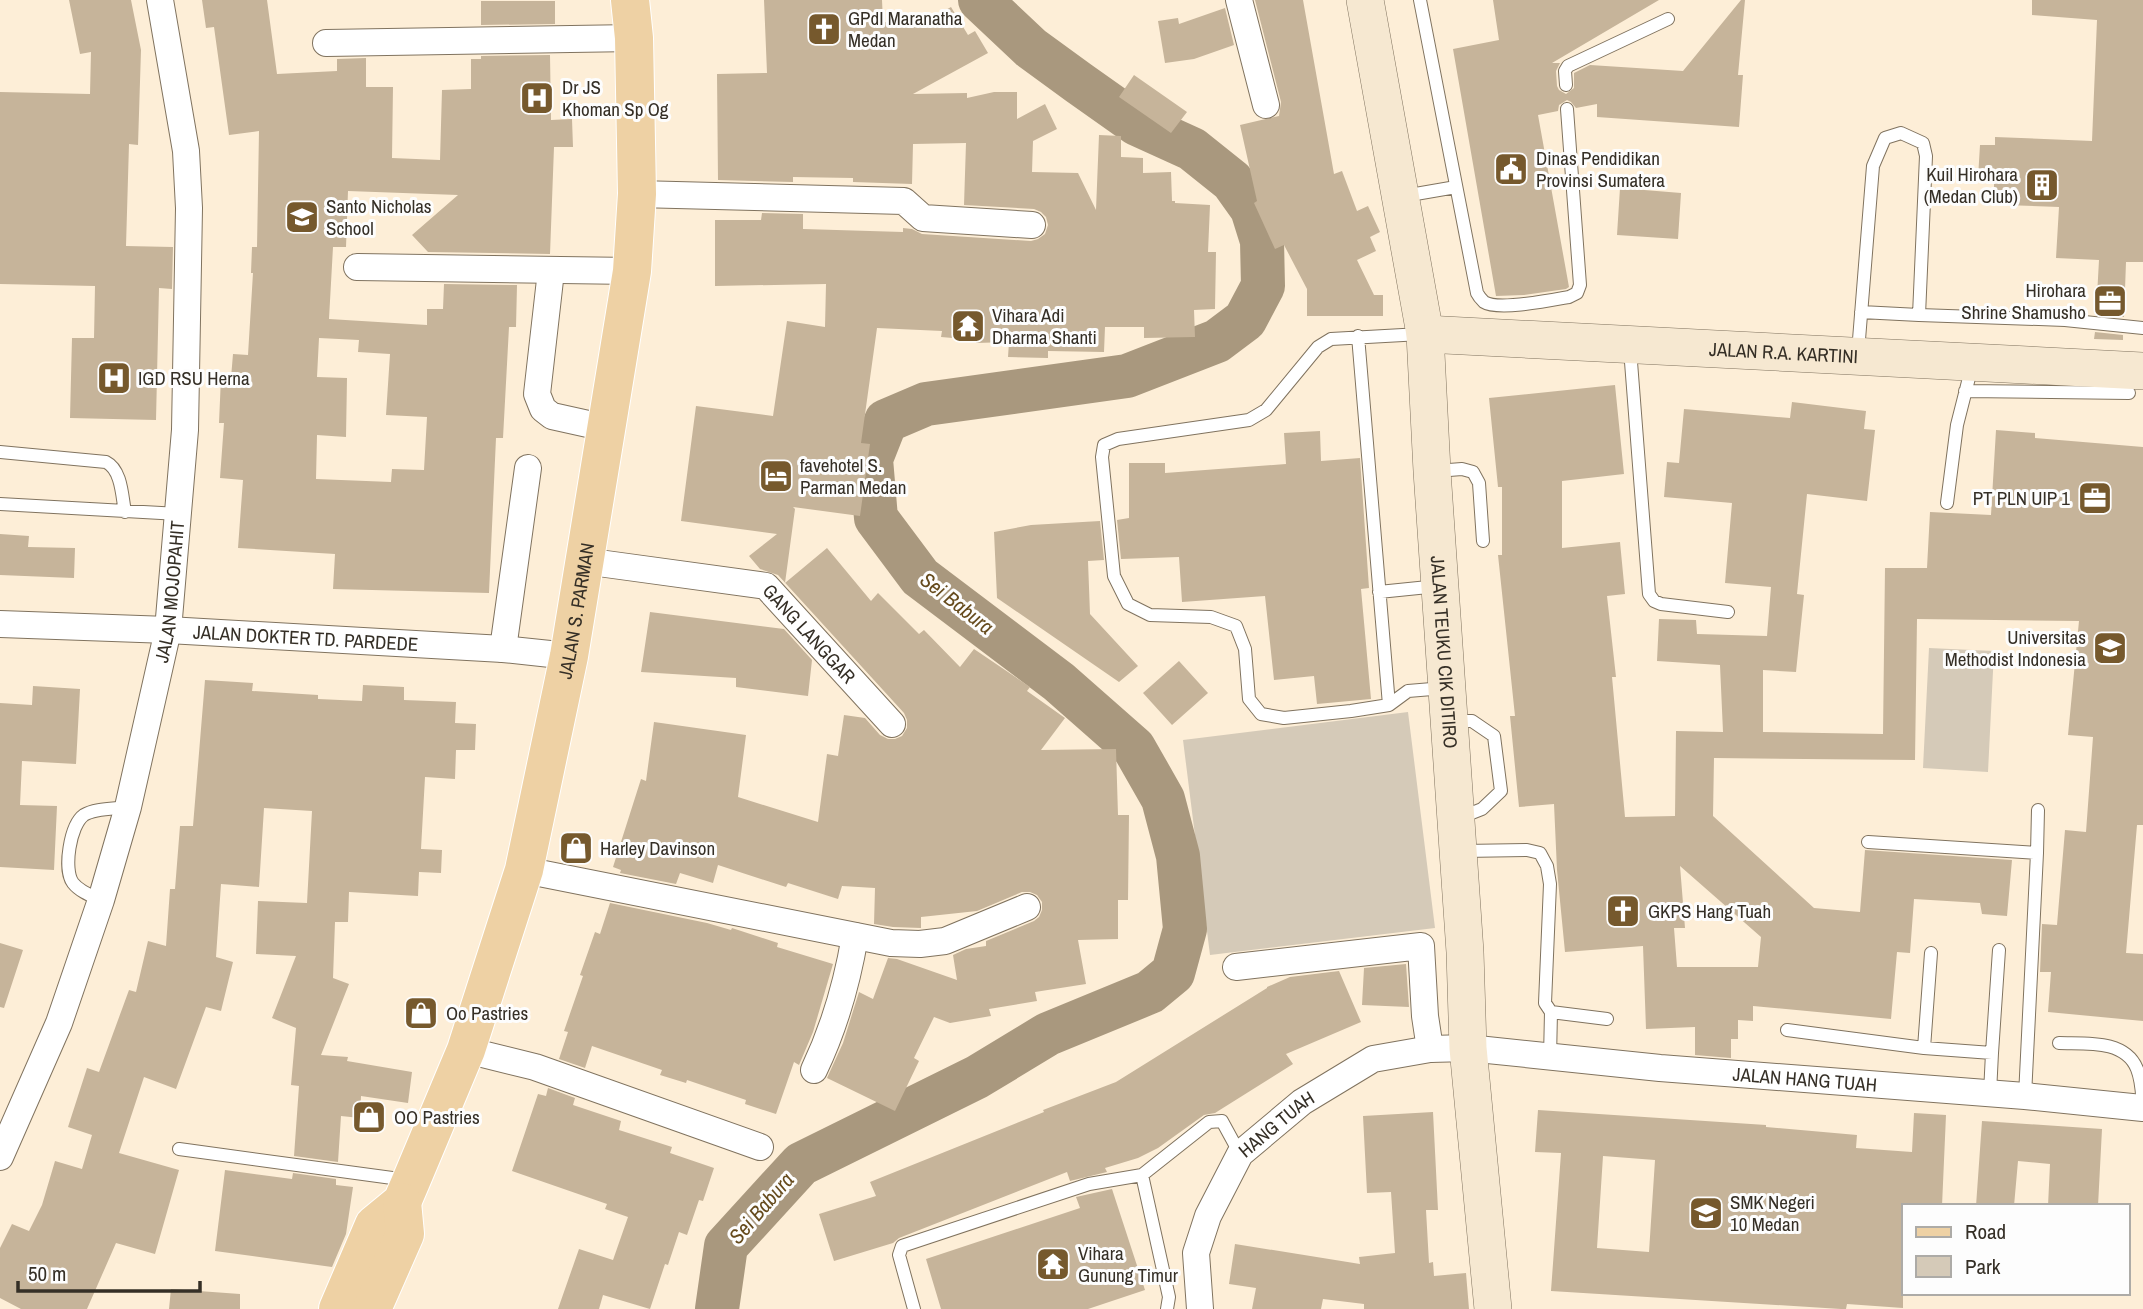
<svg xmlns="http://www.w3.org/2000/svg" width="2143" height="1309" font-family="'Archivo Narrow',sans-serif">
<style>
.green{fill:#d5cab8}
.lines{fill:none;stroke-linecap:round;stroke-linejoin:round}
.river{stroke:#a9987e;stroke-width:44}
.building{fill:#c6b49a;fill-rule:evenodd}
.lane-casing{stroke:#80735f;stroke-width:14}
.street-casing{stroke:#80735f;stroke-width:28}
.secondary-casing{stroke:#80735f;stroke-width:38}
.primary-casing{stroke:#fff;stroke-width:40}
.lane{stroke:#fff;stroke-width:12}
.street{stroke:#fff;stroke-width:26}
.secondary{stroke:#f6e8d1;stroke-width:37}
.primary{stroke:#eed1a4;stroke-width:38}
.labels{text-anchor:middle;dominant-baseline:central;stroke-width:6;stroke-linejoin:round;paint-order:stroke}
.poi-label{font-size:19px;fill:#352f26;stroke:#fdfdfd;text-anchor:start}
.street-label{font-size:19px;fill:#352f26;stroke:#fdfdfd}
.water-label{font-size:21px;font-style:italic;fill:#664b1d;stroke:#fdfdfd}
</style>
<rect width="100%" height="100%" fill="#fdeed7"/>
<path class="green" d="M1929,648L1994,651L1988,772L1923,768Z
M1408,712L1435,928L1210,955L1183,740Z"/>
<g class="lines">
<path class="river" d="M717,1309L726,1246L801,1164L977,1077L1048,1034L1150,992L1173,973L1185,929L1178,856L1163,799L1134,748L1059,682L920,577L876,518L871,459L886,421L926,404L1127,376L1217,341L1245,320L1263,286L1262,241L1252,209L1232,181L1192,149L1137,124L1079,83L1031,48L980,0"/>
</g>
<path class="building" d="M69,0H131L141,50L138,145L129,144L126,246L173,247L172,289L159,288L156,420L70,418L72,338H94L95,286L0,284V92L90,94L91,52L80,54Z
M202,0H267L277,74L337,71V59L366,58V87H393L392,158L440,160L442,90L471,89V59H481V56L550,55L551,120L572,119L573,147H554L550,254L428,252L412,235L458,195L348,191L346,247H333L329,319L427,325V309H443L444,284L517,285L516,327H509L503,438H496L489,593L333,589L335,554L238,548L243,480L220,478L224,423H219L221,377L231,378L233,354L248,355L253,273H251L252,247H257L259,131L229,135L214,27L206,28ZM319,338L359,340L358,352L390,354L386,415L427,417L424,470L392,469L391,482L316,479L317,435L346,437L347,378L317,377Z
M764,0H882L883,22L921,24L951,7L968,35L975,31L988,53L913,94L967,93V98L994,92H1017V119L1045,104L1057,129L1033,141L1032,172L1078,173L1096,210L1099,135L1121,136V157L1143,158V173L1171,172L1172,201H1175V203L1210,205L1208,252H1216L1215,309L1194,310L1195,337L1144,338V327H1105L1104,352L1048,351V358L1008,357L1009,342L976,343V340L941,337L942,331L877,328L861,443L870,444L860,516L793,507L795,509L785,583L827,548L871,601L878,593L919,634L924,630L960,667L974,649L1030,687L1027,691L1065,718L1041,750L1116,749L1118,815H1129L1128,900H1118V939L1078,940L1086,984L1035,992L1037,1001L989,1009L991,1016L950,1023L934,1017L914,1058L919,1061L895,1111L827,1078L843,1043L859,992L873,999L888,958L897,959L957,980L953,955L966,949L986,946V941L1034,921L1039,917L1042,910V902L1037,895L1030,892H1022L977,911L921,917V928L893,927L874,924L875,888L842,886L838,899L788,883L786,887L718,865L713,883L680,873L676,884L620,873L621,870L613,867L641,779L646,781L654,722L746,735L738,797L818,822L827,754L838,756L844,715L865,718L880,735L888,739H895L902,736L907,728V720L904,713L778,575L760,569L749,556L777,534L681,521L696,406L773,416L787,321L825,327L826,284L715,286V220H761L762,213L803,214V229L903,232V228L912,229L922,234L1031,241L1038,239L1045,234L1048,225L1046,217L1041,212L1034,209L964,205L966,143L913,144L912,184L853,182V178L793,177V182L718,180L717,74L767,73Z
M1255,0H1303L1334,174L1342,171L1357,211L1368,206L1380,232L1370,237L1376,251L1357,260L1374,295H1383V316H1307V289L1284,245L1275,249L1254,203L1257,201L1240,125L1279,116L1281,102Z
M1493,0H1659L1552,63H1560L1556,71L1557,86L1559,90L1566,94L1574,88V73L1590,65L1683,71L1741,0H1745L1738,75H1743L1739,127L1597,117V104L1576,108L1571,102L1567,100L1559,105L1558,111L1538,115L1569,287L1566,289L1524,295L1496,296L1453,49L1499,40Z
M2032,0H2143V262H2126L2124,317L2096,314L2099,260L2056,258L2059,207L2004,205L2005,191H1994V179L1978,178L1980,145H1995V137L2092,141L2097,20L2032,15Z
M481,1H555V24L481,25Z
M1225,8L1234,45L1194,59L1165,63L1158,21L1178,18L1179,24Z
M1134,75L1187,112L1171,133L1119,97Z
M1620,188L1681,193L1678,239L1617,235Z
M2095,332L2123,335V340L2094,339Z
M1615,385L1624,474L1562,481V548L1620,542L1625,594L1607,596L1616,677H1612L1625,817L1675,816L1676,731L1723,732L1720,665L1657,661L1659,619L1696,620L1697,634L1767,636L1771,587L1725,583L1732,503L1664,497L1667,462L1679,463L1684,409L1790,418L1792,402L1866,411L1864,429L1875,430L1867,501L1807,494L1797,594L1804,595L1796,672L1763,670V732L1883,734L1885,568H1927L1930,512L1991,515L1996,430L2035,433V438L2143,447V825H2137L2126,953L2143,954V1021L2048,1012L2051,972H2040L2042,924L2057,925L2065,830L2086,832L2093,737L2068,735L2079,621L1917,619L1915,760L1714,758L1713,816L1814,908L1860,912L1865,850L2012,860L2007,916L1982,914L1980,903L1914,899L1910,953L1897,952L1891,1019L1753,1006V1021L1738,1020V1039H1731V1058L1695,1055V1027L1646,1029L1643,946L1565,952L1557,870L1554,804L1519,807L1510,716H1515L1498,555H1502V487H1498L1489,398ZM1680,866L1761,937L1758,967H1677L1674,928H1685Z
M1320,431L1321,461L1360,458L1369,588L1361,589L1371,699L1317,704L1314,676L1274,680L1265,596L1182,602L1179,557L1121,559L1117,520L1129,518V463H1165V473L1286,464L1284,433Z
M1100,521L1104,560L1088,561L1090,614L1138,666L1119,682L997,598L994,532L1031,525Z
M0,534L29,536L28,547L75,548L74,578L0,575Z
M650,612L784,629L812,660L808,696L736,687V678L641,672Z
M1179,661L1208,693L1172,725L1143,693Z
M205,680L253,683L252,691L318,695V699L362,701L363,685L404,687V700L456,702L455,723L476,724L475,750H456L455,779L425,777L421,849L442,850L441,873L419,872L418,896L349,892L348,922H335L333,978L349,984L321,1055L348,1057L347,1061L412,1072L408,1103L361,1096L360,1118L341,1116L338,1162L294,1156L299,1086L291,1085L296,1028L272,1018L296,956L256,954L258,901L307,903L312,811L264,808L259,887L221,884L216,957L233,962L221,1011L206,1007L176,1089L144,1077L119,1153L179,1170L155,1254L116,1243L87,1309H21L0,1298V1248L12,1224L29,1231L42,1205L55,1161L82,1169L92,1135L68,1127L87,1068L99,1072L129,990L136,992L148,941L166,946L170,889H175L180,826H193Z
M33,686L80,689L76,764L22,761L20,805L57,806L54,870L0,867V703L32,705Z
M610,903L707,923L731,930L732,928L778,943L777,947L833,964L813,1032L799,1065L794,1062L776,1114L745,1104L746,1100L687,1080L686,1083L660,1075L662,1070L592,1046L585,1068L559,1059L568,1032L564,1031L583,976L580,975L595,932L600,934Z
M0,943L23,950L4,1008L0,1007Z
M1406,964L1409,1007L1362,1005L1364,968Z
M1339,971L1361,1022L1286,1054L1293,1064L1215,1113L1204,1115L1158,1148L1138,1158L1105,1168L1107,1172L1070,1181L1067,1172L899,1238L893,1243L834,1261L819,1214L876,1196L870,1182L1044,1112L1043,1110L1116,1082L1267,988V987L1290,977Z
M548,1088L575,1098L573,1105L621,1121L619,1130L672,1147L670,1153L714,1168L703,1201L699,1200L687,1235L679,1232L668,1265L665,1264L650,1309L603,1295L599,1309H558L579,1249L613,1260L628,1217L605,1209L607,1204L512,1171L538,1094L546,1096Z
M1538,1110L1766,1125V1127L1857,1135L1856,1148L1912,1152L1914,1113L1946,1115L1942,1206H1903V1308L1847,1304L1846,1309H1841L1551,1291L1561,1153L1535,1152ZM1603,1156L1655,1160L1649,1252L1597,1248Z
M1433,1112L1438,1210H1426L1429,1263L1433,1262L1434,1276L1466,1273L1469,1309H1364V1304L1323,1299L1321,1309H1252L1256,1288L1229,1284L1235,1244L1360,1264L1359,1257L1395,1253L1391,1192L1367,1193L1363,1116Z
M1982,1121L2102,1129L2098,1206H2048L2050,1164L2018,1161L2014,1206H1976Z
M225,1170L292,1179L293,1173L336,1179V1185L353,1187L346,1234L332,1267L215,1251Z
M1112,1189L1145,1290L1088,1309H941L926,1259L1080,1208L1076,1197Z
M171,1289L240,1294V1309H169Z"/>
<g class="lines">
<g class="lane-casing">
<path id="lane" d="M1420,0L1477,293C1478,295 1482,300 1484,302C1498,311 1552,300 1569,297L1577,293L1580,285L1567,109
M1566,85L1565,71L1568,66L1668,19
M1404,196L1456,187
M1861,312L1919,315
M1421,334L1331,339L1318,347L1266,410L1249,420L1118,439L1104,445L1102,457L1114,576L1128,604L1150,615L1211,617L1236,626L1245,649L1249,699L1261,714L1284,718L1351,711L1389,705L1408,691L1444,688
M1358,336L1389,705
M1630,349L1649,594L1654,601L1661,604L1728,612
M1858,352L1873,166L1885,138L1901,133L1923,143L1926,156L1919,315L2065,320L2143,328
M1965,391L2129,393
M0,452L106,462C122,470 122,497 125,512
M1436,471L1462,469L1473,472L1479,483L1483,541
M1947,503L1957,425L1972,366
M0,504L179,514
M1379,592L1438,586
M1452,721H1472L1494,736L1501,791L1482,809L1459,818
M1868,842L2037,853L2025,1096
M1463,851L1527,850L1540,853L1547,866L1550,884L1545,1003L1551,1012
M2037,853L2038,810
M101,900C92,896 80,892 73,883C63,870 70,825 84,815C95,808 115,809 128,807
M1787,1030L1924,1048L1992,1053L1990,1093
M2059,1043C2085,1044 2125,1039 2137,1069C2142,1081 2142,1095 2143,1107
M1924,1048L1931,953
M1992,1053L1999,950
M1550,1058L1551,1012L1607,1019
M179,1149L407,1180
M1142,1175L1169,1297L1167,1309
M914,1309L899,1255L902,1246L1089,1184L1142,1175L1209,1122L1222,1121L1240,1154"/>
</g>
<g class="street-casing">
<g id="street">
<path d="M1239,0L1266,105"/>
<path d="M326,43L634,38"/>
<path d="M637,194L904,201L923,218L1032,225"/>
<path d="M357,267L632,271"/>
<path d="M551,271L537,394L543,409L552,416L606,428"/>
<path id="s1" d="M584,561L766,586L892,724"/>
<path id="s2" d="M0,624L168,630L503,649L569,656"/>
<path d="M503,649L528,468"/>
<path d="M524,870L891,943L920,944L945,941L1027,907"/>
<path d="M1236,967L1421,946L1425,1016L1430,1049"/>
<path d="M466,1050L535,1067L760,1147"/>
<path d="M814,1070C835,1026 847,984 855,936"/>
<path id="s3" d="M0,1157L59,1023L101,900L128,807L168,630L185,430L189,208L186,151L160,0"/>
<path id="s4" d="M1200,1309L1196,1253L1208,1216L1240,1154L1302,1102L1373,1059L1430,1049L1468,1048L1660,1068L2025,1096L2143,1108"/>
</g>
</g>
<g class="secondary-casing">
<g id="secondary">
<path id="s5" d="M1365,0L1425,334L1432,471L1465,952L1468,1048L1493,1309"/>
<path id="s6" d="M1425,334L2143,371"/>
</g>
</g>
<g class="primary-casing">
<g id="primary">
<path id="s7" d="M338,1309L374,1225L402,1202L411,1181L466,1050L524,870L569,656L632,271L637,194L634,38L630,0"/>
<path d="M372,1309L405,1234L402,1202"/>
</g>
</g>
<use href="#lane" class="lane"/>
<use href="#street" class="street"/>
<use href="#secondary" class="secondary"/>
<use href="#primary" class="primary"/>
</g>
<defs>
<g id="church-square" transform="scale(1.75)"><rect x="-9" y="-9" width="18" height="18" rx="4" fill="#76592d" stroke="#fdfdfd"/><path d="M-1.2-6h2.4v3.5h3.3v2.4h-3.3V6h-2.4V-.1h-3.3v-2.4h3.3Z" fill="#fff"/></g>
<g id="hospital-square" transform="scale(1.75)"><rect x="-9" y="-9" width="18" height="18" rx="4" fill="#76592d" stroke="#fdfdfd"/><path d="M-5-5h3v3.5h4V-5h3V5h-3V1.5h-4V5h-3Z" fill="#fff"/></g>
<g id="civic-square" transform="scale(1.75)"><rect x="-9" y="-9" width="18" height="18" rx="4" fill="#76592d" stroke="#fdfdfd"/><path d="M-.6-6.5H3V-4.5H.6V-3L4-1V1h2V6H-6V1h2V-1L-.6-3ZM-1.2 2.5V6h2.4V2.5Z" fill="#fff"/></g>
<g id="building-square" transform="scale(1.75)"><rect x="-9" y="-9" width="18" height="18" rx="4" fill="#76592d" stroke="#fdfdfd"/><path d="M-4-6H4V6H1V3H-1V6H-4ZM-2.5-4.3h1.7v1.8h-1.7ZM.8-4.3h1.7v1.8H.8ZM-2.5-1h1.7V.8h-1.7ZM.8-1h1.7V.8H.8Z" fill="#fff"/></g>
<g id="school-square" transform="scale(1.75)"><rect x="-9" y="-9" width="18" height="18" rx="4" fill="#76592d" stroke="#fdfdfd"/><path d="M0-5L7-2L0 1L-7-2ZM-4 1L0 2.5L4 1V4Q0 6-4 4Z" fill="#fff"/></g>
<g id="office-square" transform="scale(1.75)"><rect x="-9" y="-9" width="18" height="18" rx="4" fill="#76592d" stroke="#fdfdfd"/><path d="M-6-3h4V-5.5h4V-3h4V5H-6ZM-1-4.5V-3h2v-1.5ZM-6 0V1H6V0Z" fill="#fff"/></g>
<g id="temple-square" transform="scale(1.75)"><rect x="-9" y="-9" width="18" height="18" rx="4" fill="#76592d" stroke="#fdfdfd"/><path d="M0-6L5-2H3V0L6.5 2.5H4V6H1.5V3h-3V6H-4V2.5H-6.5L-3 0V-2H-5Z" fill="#fff"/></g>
<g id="hotel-square" transform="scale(1.75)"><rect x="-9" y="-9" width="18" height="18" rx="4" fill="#76592d" stroke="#fdfdfd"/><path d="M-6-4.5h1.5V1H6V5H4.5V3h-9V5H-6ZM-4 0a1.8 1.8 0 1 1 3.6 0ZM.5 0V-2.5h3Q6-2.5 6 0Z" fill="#fff"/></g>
<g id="university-square" transform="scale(1.75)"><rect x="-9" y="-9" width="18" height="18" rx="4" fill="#76592d" stroke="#fdfdfd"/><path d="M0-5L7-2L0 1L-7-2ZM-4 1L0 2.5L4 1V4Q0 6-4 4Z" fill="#fff"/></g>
<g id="shop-square" transform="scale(1.75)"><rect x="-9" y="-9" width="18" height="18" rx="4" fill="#76592d" stroke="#fdfdfd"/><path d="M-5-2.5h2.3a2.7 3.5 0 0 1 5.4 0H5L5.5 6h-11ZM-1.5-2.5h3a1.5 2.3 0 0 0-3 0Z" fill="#fff"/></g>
</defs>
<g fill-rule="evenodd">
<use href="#church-square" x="824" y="29"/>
<use href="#hospital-square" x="537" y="98"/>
<use href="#civic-square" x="1511" y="169"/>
<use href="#building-square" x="2042" y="185"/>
<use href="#school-square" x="302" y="217"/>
<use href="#office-square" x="2110" y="301"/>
<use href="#temple-square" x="968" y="326"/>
<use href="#hospital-square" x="114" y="378"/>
<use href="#hotel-square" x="776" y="476"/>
<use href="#office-square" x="2095" y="498"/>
<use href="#university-square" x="2110" y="648"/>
<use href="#shop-square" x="576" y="848"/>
<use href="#church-square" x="1623" y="911"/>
<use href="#shop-square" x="421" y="1013"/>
<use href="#shop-square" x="369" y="1117"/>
<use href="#school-square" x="1706" y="1213"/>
<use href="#temple-square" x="1053" y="1264"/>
</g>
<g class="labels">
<g class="poi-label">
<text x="848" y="18">GPdI Maranatha<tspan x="848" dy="22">Medan</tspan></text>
<text x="562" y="87">Dr JS<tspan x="562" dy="22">Khoman Sp Og</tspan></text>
<text x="1536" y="158">Dinas Pendidikan<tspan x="1536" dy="22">Provinsi Sumatera</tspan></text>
<text x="2018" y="174" text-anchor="end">Kuil Hirohara<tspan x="2018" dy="22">(Medan Club)</tspan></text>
<text x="326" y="206">Santo Nicholas<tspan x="326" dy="22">School</tspan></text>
<text x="2086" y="290" text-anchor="end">Hirohara<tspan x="2086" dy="22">Shrine Shamusho</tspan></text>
<text x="992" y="315">Vihara Adi<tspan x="992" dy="22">Dharma Shanti</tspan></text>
<text x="138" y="378">IGD RSU Herna</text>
<text x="800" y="465">favehotel S.<tspan x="800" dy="22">Parman Medan</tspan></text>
<text x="2070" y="498" text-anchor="end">PT PLN UIP 1</text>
<text x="2086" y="637" text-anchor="end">Universitas<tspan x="2086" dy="22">Methodist Indonesia</tspan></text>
<text x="600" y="848">Harley Davinson</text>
<text x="1648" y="911">GKPS Hang Tuah</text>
<text x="446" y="1013">Oo Pastries</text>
<text x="394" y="1117">OO Pastries</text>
<text x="1730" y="1202">SMK Negeri<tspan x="1730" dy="22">10 Medan</tspan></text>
<text x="1078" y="1253">Vihara<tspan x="1078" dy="22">Gunung Timur</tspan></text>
</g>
<g class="street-label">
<text stroke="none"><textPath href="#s6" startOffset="359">JALAN R.A. KARTINI</textPath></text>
<text stroke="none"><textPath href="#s3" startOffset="593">JALAN MOJOPAHIT</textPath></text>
<text stroke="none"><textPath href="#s7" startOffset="746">JALAN S. PARMAN</textPath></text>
<text stroke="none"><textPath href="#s1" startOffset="248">GANG LANGGAR</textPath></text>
<text stroke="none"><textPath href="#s2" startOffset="306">JALAN DOKTER TD. PARDEDE</textPath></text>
<text stroke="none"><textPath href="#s5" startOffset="658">JALAN TEUKU CIK DITIRO</textPath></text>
<text stroke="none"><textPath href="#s4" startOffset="763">JALAN HANG TUAH</textPath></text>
<text stroke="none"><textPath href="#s4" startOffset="212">HANG TUAH</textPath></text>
</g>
<g class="water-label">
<text transform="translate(957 603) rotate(38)">Sei Babura</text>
<text transform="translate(761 1208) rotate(-49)">Sei Babura</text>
</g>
</g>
<rect x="1902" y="1204" width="228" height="91" fill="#fdfdfd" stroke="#adaba7" stroke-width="2"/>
<rect x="1916" y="1227" width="35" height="10" fill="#eed1a4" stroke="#adaba7" stroke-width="2"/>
<text x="1965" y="1239" font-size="21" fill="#352f26">Road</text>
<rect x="1916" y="1256" width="35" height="21" fill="#d5cab8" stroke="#adaba7" stroke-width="2"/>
<text x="1965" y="1274" font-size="21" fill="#352f26">Park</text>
<path d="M18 1281v10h182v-10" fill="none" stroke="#352f26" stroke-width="3.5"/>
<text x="28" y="1281" font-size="21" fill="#352f26" stroke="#fdfdfd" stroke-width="5" paint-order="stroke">50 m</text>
</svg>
